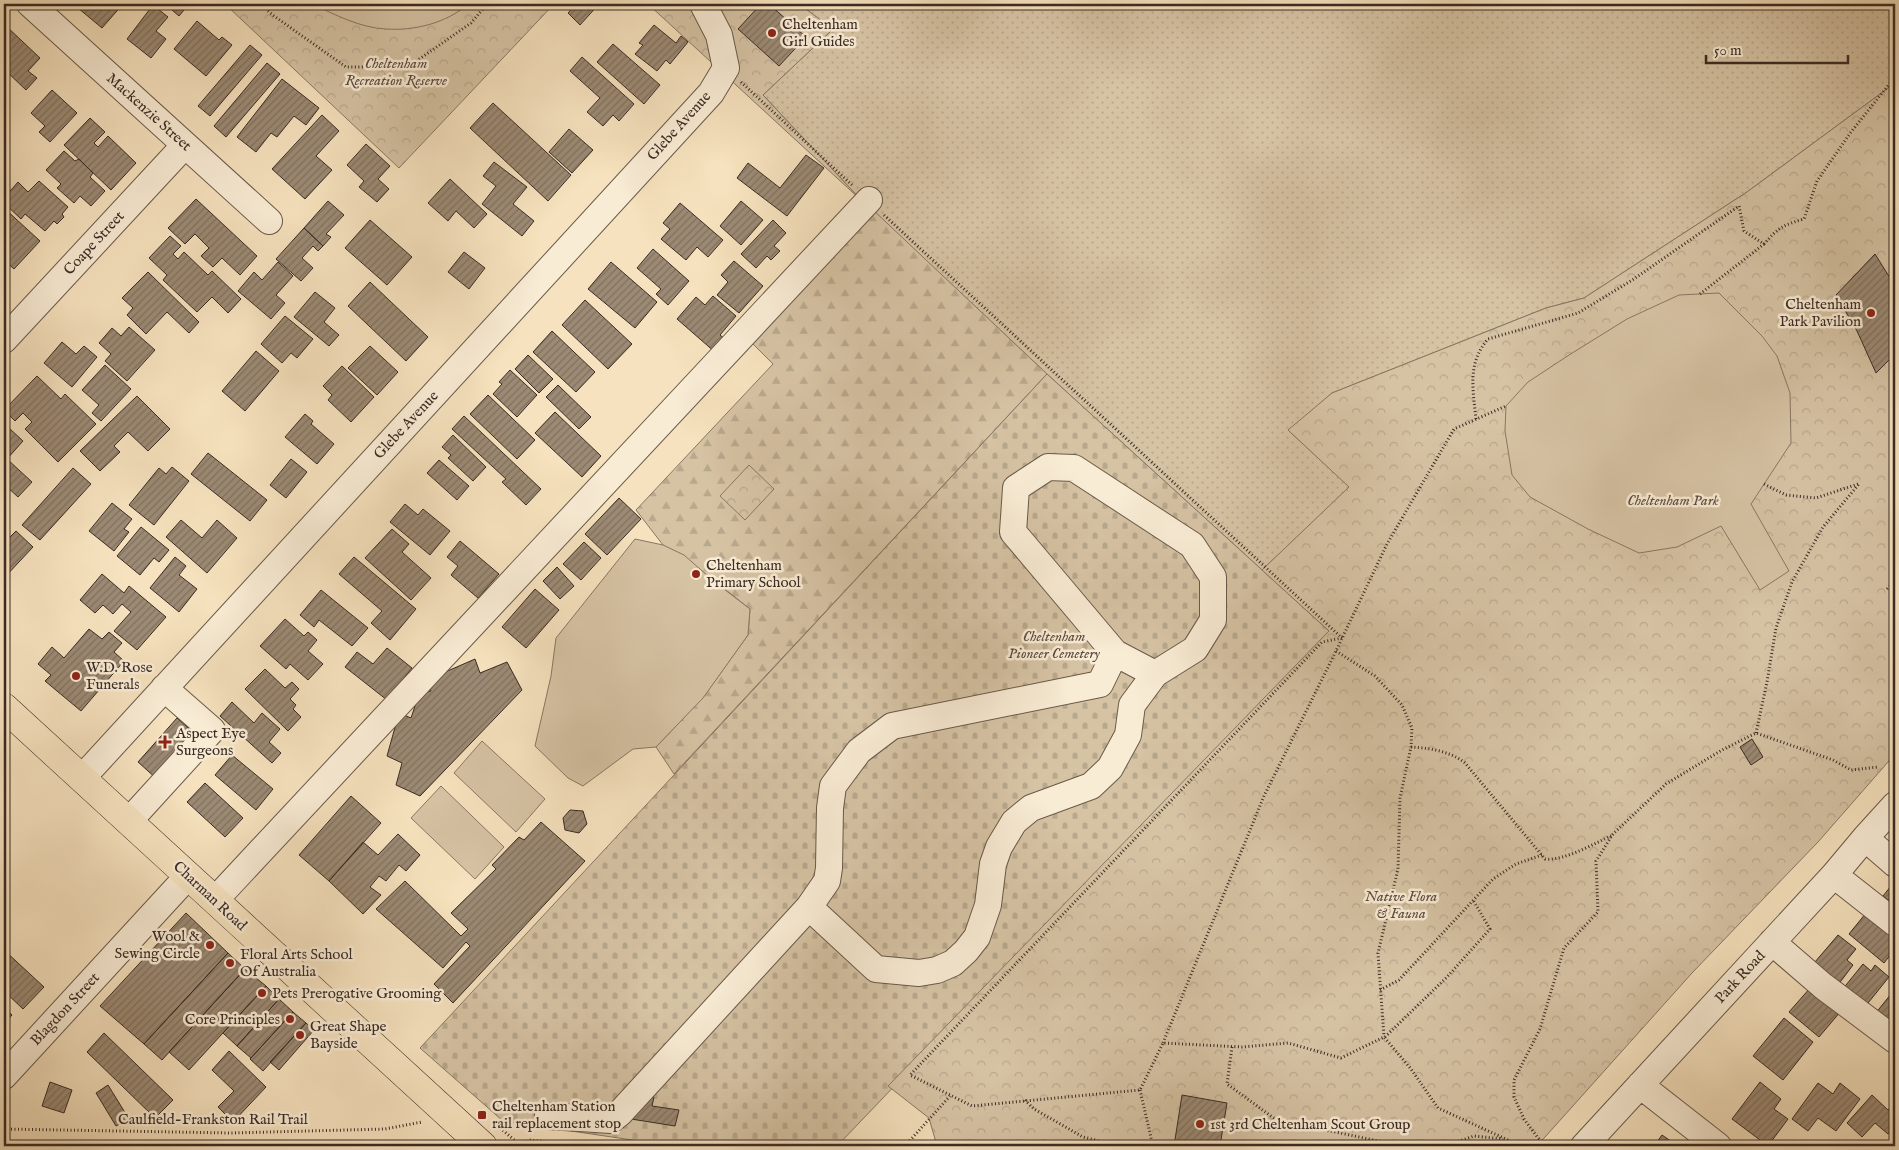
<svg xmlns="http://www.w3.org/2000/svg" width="1899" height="1150" font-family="'IM FELL English',serif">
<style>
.grass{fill:url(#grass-dots);stroke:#887764}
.forest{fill:url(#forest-firs);stroke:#887764}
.cemetery{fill:url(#cemetery-stones);stroke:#887764}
.park{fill:url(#park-crowns);stroke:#887764}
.pitch{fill:#d6c3a4;stroke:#887764}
.building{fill:url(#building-hatch);stroke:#3a2b24}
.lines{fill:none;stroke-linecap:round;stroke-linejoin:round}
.minor-casing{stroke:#69594a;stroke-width:28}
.major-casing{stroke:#3a2b24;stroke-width:29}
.path{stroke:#3a2b24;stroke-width:3;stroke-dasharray:1 2.5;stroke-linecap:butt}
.minor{stroke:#f9ecd5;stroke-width:26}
.major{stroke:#f6e2be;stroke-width:28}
.poi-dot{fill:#8f2418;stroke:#f9ecd5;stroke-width:2}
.labels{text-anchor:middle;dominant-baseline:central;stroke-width:5;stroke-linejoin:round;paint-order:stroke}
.poi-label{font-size:15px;fill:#3a2b24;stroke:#f9ecd5;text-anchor:start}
.park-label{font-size:15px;font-style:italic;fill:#59493e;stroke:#f9ecd5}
.street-label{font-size:15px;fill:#3a2b24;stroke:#f9ecd5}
</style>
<defs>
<pattern id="grass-dots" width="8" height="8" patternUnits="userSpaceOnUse" patternTransform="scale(1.25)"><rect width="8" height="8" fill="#d6c3a4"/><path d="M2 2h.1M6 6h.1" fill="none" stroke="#b8a88d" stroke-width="1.8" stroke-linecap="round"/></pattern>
<pattern id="forest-firs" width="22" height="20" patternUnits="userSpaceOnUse" patternTransform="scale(1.25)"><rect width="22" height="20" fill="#d6c3a4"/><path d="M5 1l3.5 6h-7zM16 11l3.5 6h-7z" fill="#b8a88d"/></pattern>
<pattern id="cemetery-stones" width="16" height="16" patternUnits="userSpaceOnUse" patternTransform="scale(1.25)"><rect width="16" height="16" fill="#d6c3a4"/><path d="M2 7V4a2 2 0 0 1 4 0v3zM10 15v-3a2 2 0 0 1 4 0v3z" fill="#b8a88d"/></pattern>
<pattern id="park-crowns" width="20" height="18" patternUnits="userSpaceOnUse" patternTransform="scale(1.25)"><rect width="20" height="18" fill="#d6c3a4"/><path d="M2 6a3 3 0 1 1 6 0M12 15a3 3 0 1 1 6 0" fill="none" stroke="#b8a88d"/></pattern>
<pattern id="building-hatch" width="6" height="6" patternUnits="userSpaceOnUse" patternTransform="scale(1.25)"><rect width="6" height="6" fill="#9c8a74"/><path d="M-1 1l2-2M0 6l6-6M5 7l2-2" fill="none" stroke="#80715f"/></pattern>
</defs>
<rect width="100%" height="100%" fill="#f6e2be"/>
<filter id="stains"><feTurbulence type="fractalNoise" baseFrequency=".004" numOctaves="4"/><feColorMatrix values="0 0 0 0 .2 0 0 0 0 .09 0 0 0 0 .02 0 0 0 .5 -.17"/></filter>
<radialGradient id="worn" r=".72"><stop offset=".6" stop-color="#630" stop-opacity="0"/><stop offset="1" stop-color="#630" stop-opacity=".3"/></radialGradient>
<path class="grass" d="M799,4H1895V83L1747,192L1584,298L1546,308L1332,393L1289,431L1350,487L1262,570L1047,374L862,201L763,95L832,30Z"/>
<path class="forest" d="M871,208L1047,374L674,774L656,747L704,696L748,635L750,609L697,567L663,545L636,510L773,364L749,340Z"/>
<path class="cemetery" d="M1047,374L1329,631L839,1144L825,1146H673L503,1121L420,1048Z"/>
<path class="park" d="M225,4H554L399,168Z
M648,4H799L833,29L763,95L862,201Z
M1895,83V754L1818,842L1692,973L1537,1146H937L929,1118L888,1086L1329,631L1262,570L1349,487L1288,430L1332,393L1546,308L1584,298L1747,192Z
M749,465L774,489L745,520L720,496Z"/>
<path class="pitch" d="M313,4H468C447,23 414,31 386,29C361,28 335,15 313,4Z
M1719,293L1762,336L1777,356L1790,393L1791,443L1751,504L1789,571L1760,590L1721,526L1677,547L1639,553L1588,529L1530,497L1512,475L1505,431L1506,406L1528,382L1569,355L1627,319L1679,295Z
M635,539L663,545L684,555L716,583L750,609L748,635L703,698L656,747L633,749L583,786L568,778L535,746L551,676L556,638Z
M482,741L545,799L516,832L454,773Z
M441,786L504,847L475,879L411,818Z"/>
<path class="building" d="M82,4H123L102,28L78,8Z
M165,4H189L179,16Z
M576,4H599L580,25L568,13Z
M761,4H769L806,37L779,66L738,29Z
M153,5L168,17L156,31L166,39L151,58L127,39Z
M197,21L219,40L222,37L232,45L206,76L174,49Z
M4,24L40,58L28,71L37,78L26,90L4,69Z
M654,25L676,43L681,36L688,42L670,64L666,60L657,71L635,54L643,45L639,43Z
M613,44L660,85L644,104L597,62Z
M250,45L262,55L210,116L198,106Z
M582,57L634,104L619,121L613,115L603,126L587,112L600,98L570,71Z
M267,63L280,74L226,137L214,126Z
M282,79L319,108L306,125L294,116L277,137L271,133L256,152L237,137Z
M52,90L77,113L50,142L39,132L45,126L31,113Z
M493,103L571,175L548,201L470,128Z
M322,115L339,131L316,156L332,170L305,199L272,169Z
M90,118L105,132L94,143L98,147L108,136L136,163L111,190L64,145Z
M569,129L593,150L572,173L549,152Z
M366,144L390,166L378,179L389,189L377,202L359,187L364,181L347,165Z
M64,151L75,161L79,159L93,173L90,177L105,191L91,206L80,196L74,203L57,188L61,184L46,170Z
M806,155L824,168L787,216L737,178L748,163L780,188Z
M494,162L527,187L513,204L534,221L522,236L482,204L496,186L483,176Z
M450,179L487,214L474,228L456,211L448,221L428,203Z
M39,181L68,207L62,214L64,217L57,224L54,221L45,231L25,214L21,219L4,203V198L18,182L28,192Z
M196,199L257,256L240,275L222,258L213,267L201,256L209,248L195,234L185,244L168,228Z
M328,201L344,215L326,234L331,237L323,246L304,228Z
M741,201L763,220L741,245L720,226Z
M680,203L723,240L708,257L697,247L686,260L661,239L670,229L663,223Z
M4,208L40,241L14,269L4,260Z
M370,220L412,257L387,285L345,248Z
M773,220L786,233L774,246L780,251L771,260L767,256L756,268L741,254Z
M304,228L323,246L318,251L313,246L302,258L313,268L301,281L276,259Z
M170,236L181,246L173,254L178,259L184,252L208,275L212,271L241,299L228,313L212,297L197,312L163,280L167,275L149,258Z
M653,249L689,281L668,305L656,294L661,289L637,268Z
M464,252L485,268L469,289L448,272Z
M1875,254L1895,286V354L1876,373L1857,331L1836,295Z
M734,261L763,286L739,313L717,295L728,282L721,275Z
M278,262L293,276L276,295L285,303L271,319L238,291L254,272L262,280Z
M611,262L657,302L635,328L588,289Z
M148,272L199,322L189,333L167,312L146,334L127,315L133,308L122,298Z
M4,280L10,286L4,293Z
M370,282L428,337L406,361L348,306Z
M315,292L335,308L324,322L339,335L329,346L294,317Z
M713,296L736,316L720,335L726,340L716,353L677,319L696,297L705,305Z
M585,300L632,344L608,369L562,325Z
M285,316L313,339L297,358L291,353L282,363L261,344Z
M129,327L155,350L127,381L105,361L111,354L99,343L112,328L121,336Z
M552,331L595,372L576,392L533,352Z
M62,342L76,354L84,346L97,357L72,387L44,363Z
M370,346L398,372L377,395L348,368Z
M256,351L279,371L245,411L222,391Z
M528,355L553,379L539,393L515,369Z
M105,365L131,389L101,421L92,413L99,405L82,390Z
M342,366L374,397L351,422L328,400L332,395L323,386Z
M510,370L537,395L517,417L493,394L502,384L499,382Z
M37,376L61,399L65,394L96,424L58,462L25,429L32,422L23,413L15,421L4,410Z
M558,385L591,417L579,429L546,397Z
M488,395L535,440L517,459L470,414Z
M137,396L170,429L148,451L128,432L114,446L120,452L100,471L80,451Z
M555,412L601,456L582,477L535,433Z
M305,414L313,421L311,424L334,444L317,464L285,437Z
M464,416L541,489L526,505L502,482L506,479L452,429Z
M9,428L23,441L7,459L32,482L18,497L4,484V432Z
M453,435L486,467L473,481L448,458L451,455L442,447Z
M208,453L267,500L250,521L191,474Z
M291,459L307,472L286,498L270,485Z
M439,460L469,486L457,500L427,473Z
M172,467L189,481L154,525L129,505L159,468L166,474Z
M73,468L91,484L40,540L22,525Z
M619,498L641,519L607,555L585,534Z
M112,503L132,519L124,529L129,532L114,551L89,531Z
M405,504L418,515L423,509L450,531L430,555L390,522Z
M181,520L202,538L217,520L237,538L207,573L166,537Z
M141,527L169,550L159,562L154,558L140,575L117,556Z
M392,529L409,544L402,552L431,578L411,600L365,558Z
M16,531L33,547L4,578V543Z
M460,541L499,574L478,598L451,575L458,566L447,557Z
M584,542L601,558L581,580L563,564Z
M175,557L186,566L179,575L197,589L179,612L150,588Z
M354,557L416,609L390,640L371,623L382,611L339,574Z
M557,567L574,586L560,599L543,581Z
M102,574L124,593L129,586L166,617L137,650L114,631L131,612L122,604L113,614L103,605L95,613L80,600Z
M535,589L559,610L526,648L502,627Z
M321,590L368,628L352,646L319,620L314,627L300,615Z
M285,619L304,636L308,632L317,640L308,651L323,664L308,680L290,664L286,669L260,646Z
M89,629L102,639L109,632L122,643L114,652L124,661L81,711L45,681L51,675L38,664L52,647L64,658Z
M387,648L412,668L387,700L345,667L357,652L373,664Z
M475,659L480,673L507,662L522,690L420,796L396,785L402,763L387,756L399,713L411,718L419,694L431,691L427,680Z
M265,669L285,688L292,682L299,689L290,699L296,705L293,709L301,717L288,731L245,689Z
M232,702L254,723L262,713L280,729L269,742L281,753L272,763L220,716Z
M177,718L197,736L158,780L138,762Z
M1752,739L1763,757L1751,765L1740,747Z
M232,755L273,789L256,810L215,775Z
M205,783L243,818L225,837L187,802Z
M351,796L381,823L329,881L299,855Z
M570,810L583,811L587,824L579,833L565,830L563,818Z
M541,822L585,861L453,1003L434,984L470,946L466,942L443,968L376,909L405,881L461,936L468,929L451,913L496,869L492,865L519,837L524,840Z
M398,834L420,855L406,871L399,865L386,881L379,876L370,887L381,895L363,914L329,881L363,842L378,855Z
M1895,881V905L1883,896Z
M186,913L228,953L144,1044L100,1006Z
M1866,913L1895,936V949L1884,963L1849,934Z
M1838,935L1856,949L1847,960L1853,965L1835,989L1809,969Z
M4,950L44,987L23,1009L4,991Z
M228,953L245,969L162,1060L144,1044Z
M1863,964L1871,971L1875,965L1889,977L1864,1008L1842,990Z
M245,969L266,986L189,1070L169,1052Z
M266,986L279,999L237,1046L223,1033Z
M1811,987L1841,1011L1819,1037L1789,1012Z
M1895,989V1031L1875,1014Z
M279,999L293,1012L251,1058L237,1046Z
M4,1008L12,1015L4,1024Z
M293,1012L306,1023L263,1071L250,1059Z
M1784,1018L1813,1042L1783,1080L1753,1056Z
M306,1023L314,1030L279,1070L270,1062Z
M104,1033L173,1100L155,1118L87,1052Z
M229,1051L266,1087L233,1122L218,1107L234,1091L212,1070Z
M50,1082L72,1090L64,1113L42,1106Z
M1760,1082L1781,1099L1774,1109L1788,1119L1768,1146L1732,1119Z
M1818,1083L1833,1094L1840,1083L1860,1099L1836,1131L1818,1118L1808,1131L1792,1119Z
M108,1085L129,1119L116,1126L96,1093Z
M1182,1095L1227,1103L1220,1146H1174Z
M1872,1095L1888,1110L1895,1102V1126L1888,1134L1875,1123L1862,1137L1847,1123Z
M643,1096L654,1097L652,1106L679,1110L675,1126L631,1119Z
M1662,1135L1678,1146H1654Z"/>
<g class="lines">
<g class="minor-casing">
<path id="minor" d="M30,4L269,221
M4,340L185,145
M1115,653L1155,674
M82,778L711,93L726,68L719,35L703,4
M129,821L212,730L164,688
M1865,838L1895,864
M1834,875L1895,923
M215,900L869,200
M1772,942L1823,986L1895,1040
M4,1076L188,876
M1640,1085L1718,1146
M548,1116L611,1120L620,1113L809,907L827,881L829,868L830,808L833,786L859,751L892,726L1100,684L1115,653L1013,532L1016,488L1048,467L1074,468L1192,545L1213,577V620L1195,649L1155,674L1132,705L1128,735L1110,768L1091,786L1031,808L1014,822L999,847L993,864L988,905L977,937L966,951L953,963L937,970L919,973L876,969L809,907
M1584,1146L1834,875L1865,838L1895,805"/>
</g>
<g class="major-casing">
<path id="major" d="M4,707L483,1146"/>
</g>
<path class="path" d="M260,4L274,16L346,67H408L471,23L487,4
M741,82L852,185
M884,215L1342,638
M1700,294L1764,244
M1476,419C1473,390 1467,363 1488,339L1578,313L1634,279L1739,206L1744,231L1764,244C1778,228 1783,225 1804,219L1817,181L1851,132L1895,77
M1764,484L1786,495L1816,498L1858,484
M1887,589L1895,581
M1342,638L1322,642L910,1075L972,1106L1140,1090L1163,1043L1242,1047L1288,1043L1341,1058L1384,1037L1411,1069L1438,1108L1508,1140L1516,1146
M1336,651L1375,676L1402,705L1412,728L1411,747L1400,798L1398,869L1378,953L1384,1037
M1756,733L1767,682L1776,628L1792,582L1823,527L1859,484
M1411,747C1429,748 1450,751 1465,763L1545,859C1565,861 1595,843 1613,835
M1380,990L1399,980L1493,879L1516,864L1542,855
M1385,1037L1447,977L1490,929L1473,900
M1163,1043L1264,796L1336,651L1387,544L1454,429L1506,406
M1232,1047L1227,1084L1275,1119L1401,1146
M1140,1090L1153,1146
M1025,1100L1034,1109L1083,1137L1119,1146
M500,1128L519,1144L541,1146
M4,1129L231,1133L385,1129L422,1122
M517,1146L529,1140L595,1146
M905,1146L950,1096
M1445,1146L1474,1136L1503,1139
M1547,1146L1538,1138L1524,1119L1514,1097V1080L1540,1029L1564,948L1598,912L1596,861L1613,834L1666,784L1722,750L1756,733L1833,760L1851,770L1878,767"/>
<use href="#minor" class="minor"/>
<use href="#major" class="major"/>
</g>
<g class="poi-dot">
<circle cx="772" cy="33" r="5"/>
<circle cx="1871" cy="313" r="5"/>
<circle cx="696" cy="574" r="5"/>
<circle cx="76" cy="676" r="5"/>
<path d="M162.5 734.5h5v5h5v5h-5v5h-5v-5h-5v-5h5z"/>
<circle cx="210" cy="945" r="5"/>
<circle cx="230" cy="963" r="5"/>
<circle cx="262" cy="993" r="5"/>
<circle cx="290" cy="1019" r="5"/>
<circle cx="300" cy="1035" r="5"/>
<rect x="477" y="1110" width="10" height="10" rx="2.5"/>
<circle cx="1200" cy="1124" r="5"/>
</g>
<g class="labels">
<g class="poi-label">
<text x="782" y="24">Cheltenham<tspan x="782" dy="17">Girl Guides</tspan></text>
<text x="1861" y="304" text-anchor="end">Cheltenham<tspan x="1861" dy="17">Park Pavilion</tspan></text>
<text x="706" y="565">Cheltenham<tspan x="706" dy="17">Primary School</tspan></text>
<text x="86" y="667">W.D. Rose<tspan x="86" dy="17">Funerals</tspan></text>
<text x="176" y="733">Aspect Eye<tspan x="176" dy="17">Surgeons</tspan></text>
<text x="200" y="936" text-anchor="end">Wool &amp;<tspan x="200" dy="17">Sewing Circle</tspan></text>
<text x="240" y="954">Floral Arts School<tspan x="240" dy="17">Of Australia</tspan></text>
<text x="272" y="993">Pets Prerogative Grooming</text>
<text x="280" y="1019" text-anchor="end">Core Principles</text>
<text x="310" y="1026">Great Shape<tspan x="310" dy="17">Bayside</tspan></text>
<text x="492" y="1106">Cheltenham Station<tspan x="492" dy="17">rail replacement stop</tspan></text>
<text x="1210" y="1124">1st 3rd Cheltenham Scout Group</text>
</g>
<g class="park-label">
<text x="396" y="63">Cheltenham<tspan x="396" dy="17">Recreation Reserve</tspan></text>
<text x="1673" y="500">Cheltenham Park</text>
<text x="1054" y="636">Cheltenham<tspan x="1054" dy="17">Pioneer Cemetery</tspan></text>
<text x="1401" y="896">Native Flora<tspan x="1401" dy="17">&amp; Fauna</tspan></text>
</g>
<g class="street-label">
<text transform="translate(149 112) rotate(42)">Mackenzie Street</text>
<text transform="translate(679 126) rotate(-48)">Glebe Avenue</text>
<text transform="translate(94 243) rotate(-47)">Coape Street</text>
<text transform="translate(406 425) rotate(-47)">Glebe Avenue</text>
<text transform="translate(210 896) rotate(43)">Charman Road</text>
<text transform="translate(1740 977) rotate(-47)">Park Road</text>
<text transform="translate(65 1009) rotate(-47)">Blagdon Street</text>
<text x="213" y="1119">Caulfield-Frankston Rail Trail</text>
</g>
</g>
<rect width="1899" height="1150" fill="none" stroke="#f6e2be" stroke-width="20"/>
<rect x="5" y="5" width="1889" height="1140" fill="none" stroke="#3a2b24" stroke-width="2.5"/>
<rect x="10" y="10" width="1879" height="1130" fill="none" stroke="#3a2b24"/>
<path d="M1706 55v8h142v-8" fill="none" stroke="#3a2b24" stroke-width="2.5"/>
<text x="1714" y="55" font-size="15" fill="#3a2b24" stroke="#f9ecd5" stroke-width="4" paint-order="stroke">50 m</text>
<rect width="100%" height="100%" filter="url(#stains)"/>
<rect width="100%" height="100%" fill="url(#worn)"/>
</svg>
